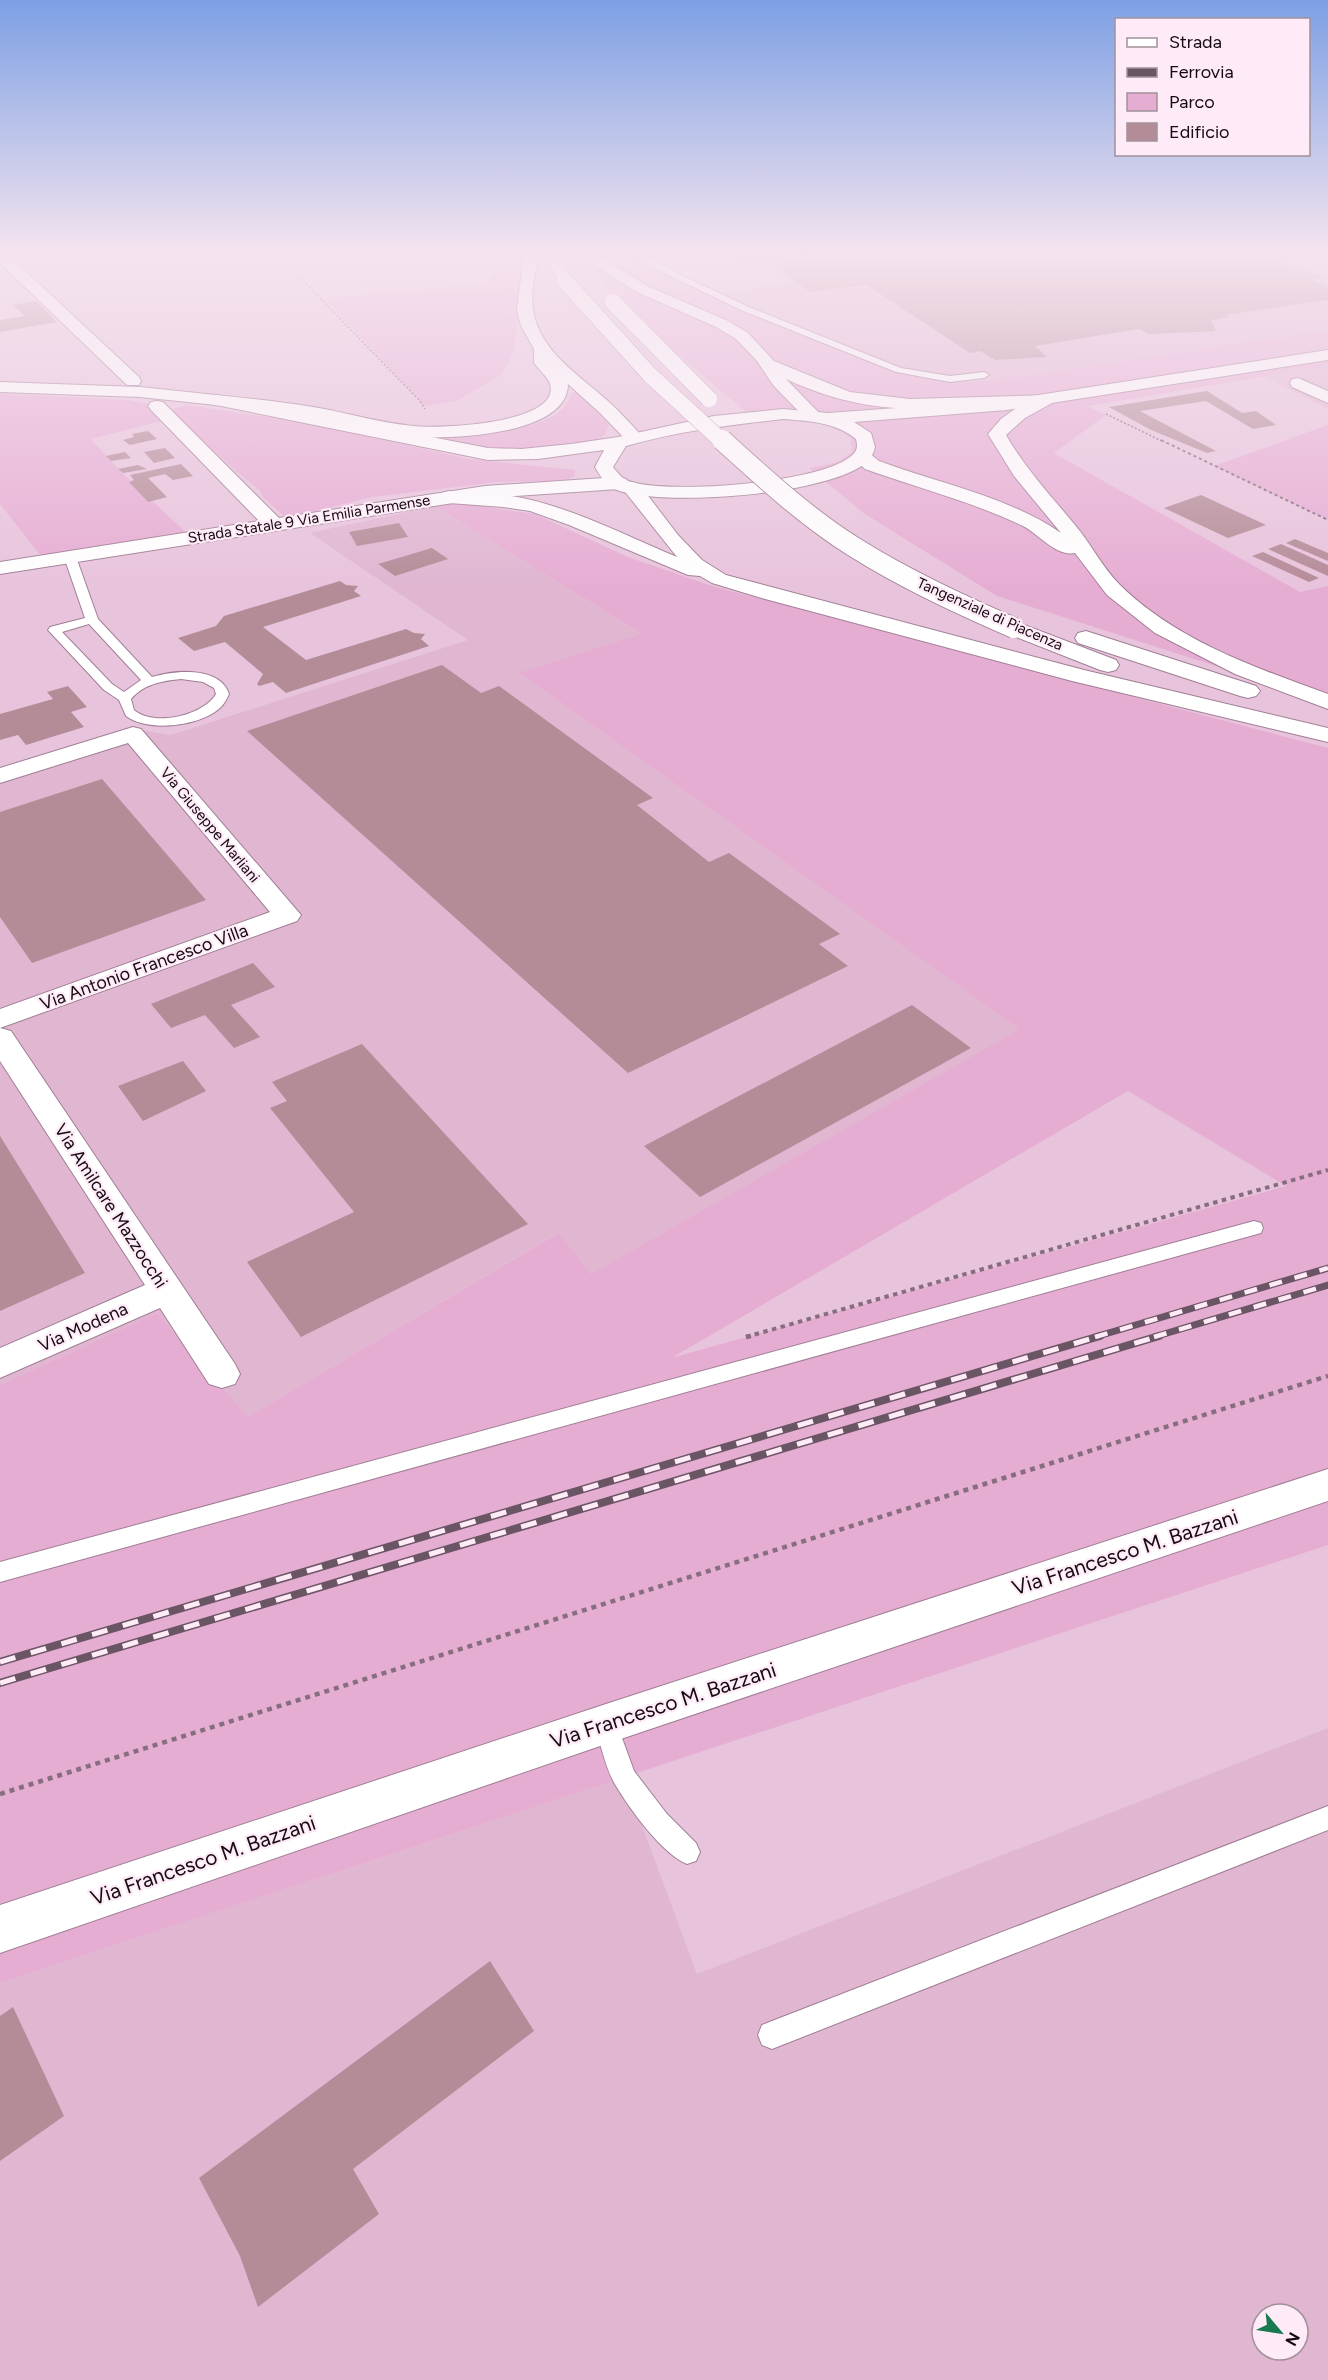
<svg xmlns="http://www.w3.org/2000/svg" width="1328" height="2380" font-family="Figtree,sans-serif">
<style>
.built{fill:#e0b6d1;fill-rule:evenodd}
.green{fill:#e6add3;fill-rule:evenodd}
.building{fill:#b48c98}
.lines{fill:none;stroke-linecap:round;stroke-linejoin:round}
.lane-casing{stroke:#a07e94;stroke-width:2}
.street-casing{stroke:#a07e94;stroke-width:2}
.primary-casing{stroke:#a07e94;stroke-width:2}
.highway-casing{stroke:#a07e94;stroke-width:2}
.path-far3{stroke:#866e7e;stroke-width:1.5;stroke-dasharray:2 2;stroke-linecap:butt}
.path-far2{stroke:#866e7e;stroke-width:2;stroke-dasharray:3 3;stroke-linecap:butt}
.path-far1{stroke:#866e7e;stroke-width:4;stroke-dasharray:4.5 4.5;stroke-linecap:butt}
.path{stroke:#866e7e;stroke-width:4.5;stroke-dasharray:5 5;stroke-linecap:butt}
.lane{fill:#fff;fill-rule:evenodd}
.street{fill:#fff;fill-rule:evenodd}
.primary{fill:#fff;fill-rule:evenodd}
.highway{fill:#fff;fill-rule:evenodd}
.rail-far1-casing{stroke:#6a5564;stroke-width:7}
.rail-casing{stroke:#6a5564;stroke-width:8}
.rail-far1{stroke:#feebf7;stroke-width:4.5;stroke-dasharray:13;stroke-linecap:butt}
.rail{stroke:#feebf7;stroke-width:5;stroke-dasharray:16;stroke-linecap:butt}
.highway-bridge-far1-casing{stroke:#a07e94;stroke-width:17;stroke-linecap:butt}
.highway-bridge-casing{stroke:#a07e94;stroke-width:22;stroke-linecap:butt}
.highway-bridge-far1{stroke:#fff;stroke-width:16}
.highway-bridge{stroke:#fff;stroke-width:20}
.labels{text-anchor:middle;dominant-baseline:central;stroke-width:4.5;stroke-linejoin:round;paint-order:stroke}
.far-street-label{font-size:15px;fill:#150a12;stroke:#feebf7}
.street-label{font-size:18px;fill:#150a12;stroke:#feebf7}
.near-street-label{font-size:21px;fill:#150a12;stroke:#feebf7}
</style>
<rect width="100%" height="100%" fill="#e8c4dc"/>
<path class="built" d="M777,255H1328V330L1005,379L932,380L892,372L710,294L789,283L754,257Z
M1328,366V409L1264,377Z
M435,506L643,635L520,674L1021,1029L591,1274L557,1233L248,1417L157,1313L0,1385V772L134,729L171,735L468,640L310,533Z
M1328,1728V2380H0V1983L624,1777L697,1974ZM1262,2314H1298V2350H1262Z"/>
<path class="green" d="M503,255H514L522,266L514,351L502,374L457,401L425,406L324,299L489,283Z
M592,255H638L643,263L892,372L932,380L961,382L1005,379L1328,330V366L1088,406L1106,415L1054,453L1300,592L1328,586V702L997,596L865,514L809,468L838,462L852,452L851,438C824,418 791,418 758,422L609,296L594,266Z
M573,392L579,393L609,425C607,431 605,436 598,439C565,453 477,451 443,439L444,437C472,435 551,430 567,404C569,400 570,396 573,392Z
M0,394L129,400L157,406L170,419L91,439L123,474L191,537L45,561L0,504Z
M186,405L308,423L469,459L575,470V476L564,481L498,482L372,497L307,513L284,516L265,499L259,490L235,470L176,415L173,409Z
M1328,425V520L1214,466Z
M458,503L535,514L628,557L712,586L1328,748V1545L0,1983V1385L157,1313L248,1417L558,1233L591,1274L1020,1029L519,673L642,634L435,506ZM1128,1091L1286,1186L675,1357V1356Z"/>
<path class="building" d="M822,255H914L919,258L941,255H1279L1267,258L1325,277L1312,280L1328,287V300L1225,315L1229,317L1211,320L1216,331L1149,334L1139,329L1035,346L1047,357L995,360L980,351L970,353L867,285L810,292L770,264L825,257Z
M36,301L57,322L0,332V320L25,316L13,305Z
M1207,391L1242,413L1256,411L1276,425L1253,429L1206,401L1140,411L1216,451L1207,453L1151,430L1109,407Z
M148,431L157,439L130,445L123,440L134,437L132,434Z
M165,448L175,458L154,463L144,452Z
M125,452L131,458L111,461L106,456Z
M181,464L193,476L173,480L165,474L148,478L167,497L148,502L129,482L134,480L130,475Z
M138,465L147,469L123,473L118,469Z
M1201,495L1266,525L1228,538L1164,508Z
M399,523L408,537L357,546L349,532Z
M1295,539L1328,553V561L1286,543Z
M1281,544L1328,565V576L1268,549Z
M432,548L448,559L395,576L378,564Z
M1263,552L1319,578L1309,582L1252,556Z
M340,581L346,585L358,586L354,591L361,596L263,627L306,660L406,629L414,633L425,634L421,639L429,646L286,693L273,682L259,686L257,684L263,674L225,642L194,651L178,638L216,626L224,616Z
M442,665L481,693L499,686L653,798L637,805L709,862L729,853L840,934L819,944L848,966L628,1073L247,731Z
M68,686L87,707L71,712L84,727L26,745L18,735L0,740V714L53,699L47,692Z
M102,779L206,900L32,963L0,917V812Z
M253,963L275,987L231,1005L260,1037L234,1048L205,1015L171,1028L151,1004Z
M912,1005L971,1048L700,1197L644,1146Z
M362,1044L528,1224L301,1337L247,1262L354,1212L270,1108L287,1101L272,1082Z
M183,1061L206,1091L143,1121L118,1086Z
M0,1136L85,1273L0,1311Z
M490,1961L534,2031L353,2169L379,2214L258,2307L240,2256L199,2178Z
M13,2007L64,2116L0,2161V2016Z"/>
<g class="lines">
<g class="lane-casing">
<path id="lane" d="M637,255H645L683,276L749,307L901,368L950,376L984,372L989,375L984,378L950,382L896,372L743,311L644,263Z
M70,554L76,557L98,619L152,677C175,670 220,666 229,694C227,698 225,703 221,707C202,726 148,733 126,716L119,700L104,690L48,630L50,627L85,618L64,557ZM89,624L141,680L124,692L112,684L62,632ZM181,679L203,682L214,688L216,694C203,716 154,727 134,710L131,699C144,684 162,681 181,679Z
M1254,1221L1261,1223L1263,1228L1261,1233L0,1582V1562Z
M606,1713L614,1716L634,1771L667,1814L696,1843L700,1852L696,1861L687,1864C662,1854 630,1809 616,1786C605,1768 601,1744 594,1724L598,1716Z
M1328,1806V1830L772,2049L762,2045L758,2035L762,2025L772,2021Z"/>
</g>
<g class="street-casing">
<path id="street" d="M0,255H8L139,377L141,381L139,385H127L0,263Z
M1298,378L1328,391V403L1292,387L1290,383L1292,379Z
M157,401L163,402L279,518L485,486L619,477L626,479L628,483L626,487L619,489L485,498L0,574V562L259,521L151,410L148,406L151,402Z
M133,727L141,729L301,915L297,921L0,1028L11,1031L235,1364L240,1374L235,1384L222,1388L209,1384L160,1308L0,1378V1348L145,1285L0,1061V1009L270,912L128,743L0,783V768Z
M1328,1469V1501L606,1744L0,1953V1905L606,1704Z"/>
</g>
<g class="primary-casing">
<path id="primary" d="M1328,350V360L1007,410L854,422L871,433L875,447C874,451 872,456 870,459C839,495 654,509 612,488C604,483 599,474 595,467L604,450L538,459L488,460L216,405L140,397L0,392V382L140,387L216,395L488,448L521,449L571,444L618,437L714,416L783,409L828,413L1007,400ZM783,419C809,421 835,422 856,439C857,443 858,448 855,452C834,483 660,496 626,480C621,477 617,472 613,467L626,446C678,431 730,425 783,419Z"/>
</g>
<g class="highway-casing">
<path id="highway" d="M524,255H538C536,273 530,292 533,310C540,352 579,375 608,401C619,411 630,423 640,434L643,438L640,442H628L600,413L568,384C568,435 453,439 416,437C380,435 343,422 307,416C277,411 246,409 216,405L210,404L207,400L210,396L216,395C246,398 277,401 307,406C342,411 378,423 414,426C437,429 562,424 550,384C548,377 538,369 534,363V349L521,326L517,310Z
M545,255H559L572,281L570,284H560Z
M584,255H598L647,286L728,321L748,333L774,361L850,392L910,399L1052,395L1055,399L1052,403L1025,418L1006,435C1025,468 1051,496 1075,525C1091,544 1102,567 1119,584C1175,640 1256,668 1328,694V709L1235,674L1155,633L1107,595L1075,553C1056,557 1039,534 1023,526C973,502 918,488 865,469L853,457L855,453H869L879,461C938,483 1009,497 1061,533L1014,476L988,434L1001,419L1019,406C930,408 871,419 786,379L822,416L819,420H807L773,385L757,361L736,339L716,327L637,292L590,263Z
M632,482L639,484L678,535L702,560L726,575L1084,670L1328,728V742L1072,681L765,599L712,583L700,576L688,575L569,525L530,511L503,507L449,503L442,501L439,497L442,493L449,491C475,493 501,493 527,499C579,511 627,536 677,557L622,488L625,484Z
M1014,621L1116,660L1119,665L1116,670L1108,672L1100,670L1006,633L1003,628L1006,623Z
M1086,631L1256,686L1260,691L1256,696L1248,698L1240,696L1078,643L1075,638L1078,633Z"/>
</g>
<path class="path-far3" d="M278,255L420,401L425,409
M710,267L808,255
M1106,414L1164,442"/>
<path class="path-far2" d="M1161,440L1328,520"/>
<path class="path-far1" d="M746,1337L1328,1170"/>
<path class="path" d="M746,1337L751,1336
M0,1794L1328,1376"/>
<use href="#lane" class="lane"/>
<use href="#street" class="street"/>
<use href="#primary" class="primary"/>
<use href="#highway" class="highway"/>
<g class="rail-far1-casing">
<path id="rail-far1" d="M1095,1337L1328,1268
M1154,1337L1328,1285"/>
</g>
<g class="rail-casing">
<path id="rail" d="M0,1662L1100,1336
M0,1683L1159,1336"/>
</g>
<use href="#rail-far1" class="rail-far1"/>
<use href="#rail" class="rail"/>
<g class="highway-bridge-far1-casing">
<path id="highway-bridge-far1" d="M565,281L650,375L723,442
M613,302L709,399"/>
</g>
<g class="highway-bridge-casing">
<path id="highway-bridge" d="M722,440C764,478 806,517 854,547C905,579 959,604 1014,628"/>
</g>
<use href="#highway-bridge-far1" class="highway-bridge-far1"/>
<use href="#highway-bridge" class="highway-bridge"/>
</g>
<linearGradient id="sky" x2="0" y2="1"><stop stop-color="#7da0e4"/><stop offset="0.43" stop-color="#f5e4ef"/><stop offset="1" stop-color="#f5e4ef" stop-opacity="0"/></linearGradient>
<rect width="1328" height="588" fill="url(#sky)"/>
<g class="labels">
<g class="far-street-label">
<text transform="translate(309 519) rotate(-9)">Strada Statale 9 Via Emilia Parmense</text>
<text transform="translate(990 614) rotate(24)">Tangenziale di Piacenza</text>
<text transform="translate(210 825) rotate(50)">Via Giuseppe Marliani</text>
</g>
<g class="street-label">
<text transform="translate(144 967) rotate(-20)">Via Antonio Francesco Villa</text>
<text transform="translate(111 1206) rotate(57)">Via Amilcare Mazzocchi</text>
<text transform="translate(83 1327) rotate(-24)">Via Modena</text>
</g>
<g class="near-street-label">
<text transform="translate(1125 1552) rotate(-18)">Via Francesco M. Bazzani</text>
<text transform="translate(663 1705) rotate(-18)">Via Francesco M. Bazzani</text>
<text transform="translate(203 1860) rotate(-19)">Via Francesco M. Bazzani</text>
</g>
</g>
<rect x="1115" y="18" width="195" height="138" fill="#feebf7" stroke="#a1919b" stroke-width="1.5"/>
<rect x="1127" y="38" width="30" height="9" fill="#ffffff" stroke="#a1919b" stroke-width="1.5"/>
<text x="1169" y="48" font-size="18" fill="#150a12">Strada</text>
<rect x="1127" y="68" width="30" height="9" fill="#6a5564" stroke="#a1919b" stroke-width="1.5"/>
<text x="1169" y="78" font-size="18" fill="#150a12">Ferrovia</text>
<rect x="1127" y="93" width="30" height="18" fill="#e6add3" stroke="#a1919b" stroke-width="1.5"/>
<text x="1169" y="108" font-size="18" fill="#150a12">Parco</text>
<rect x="1127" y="123" width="30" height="18" fill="#b48c98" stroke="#a1919b" stroke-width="1.5"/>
<text x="1169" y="138" font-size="18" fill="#150a12">Edificio</text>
<g transform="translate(1280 2332) rotate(119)"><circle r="28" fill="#feebf7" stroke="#a1919b" stroke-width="1.5"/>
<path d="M0-4.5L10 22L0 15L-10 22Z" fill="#197950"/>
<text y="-9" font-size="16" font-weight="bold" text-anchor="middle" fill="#150a12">N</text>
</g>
</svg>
